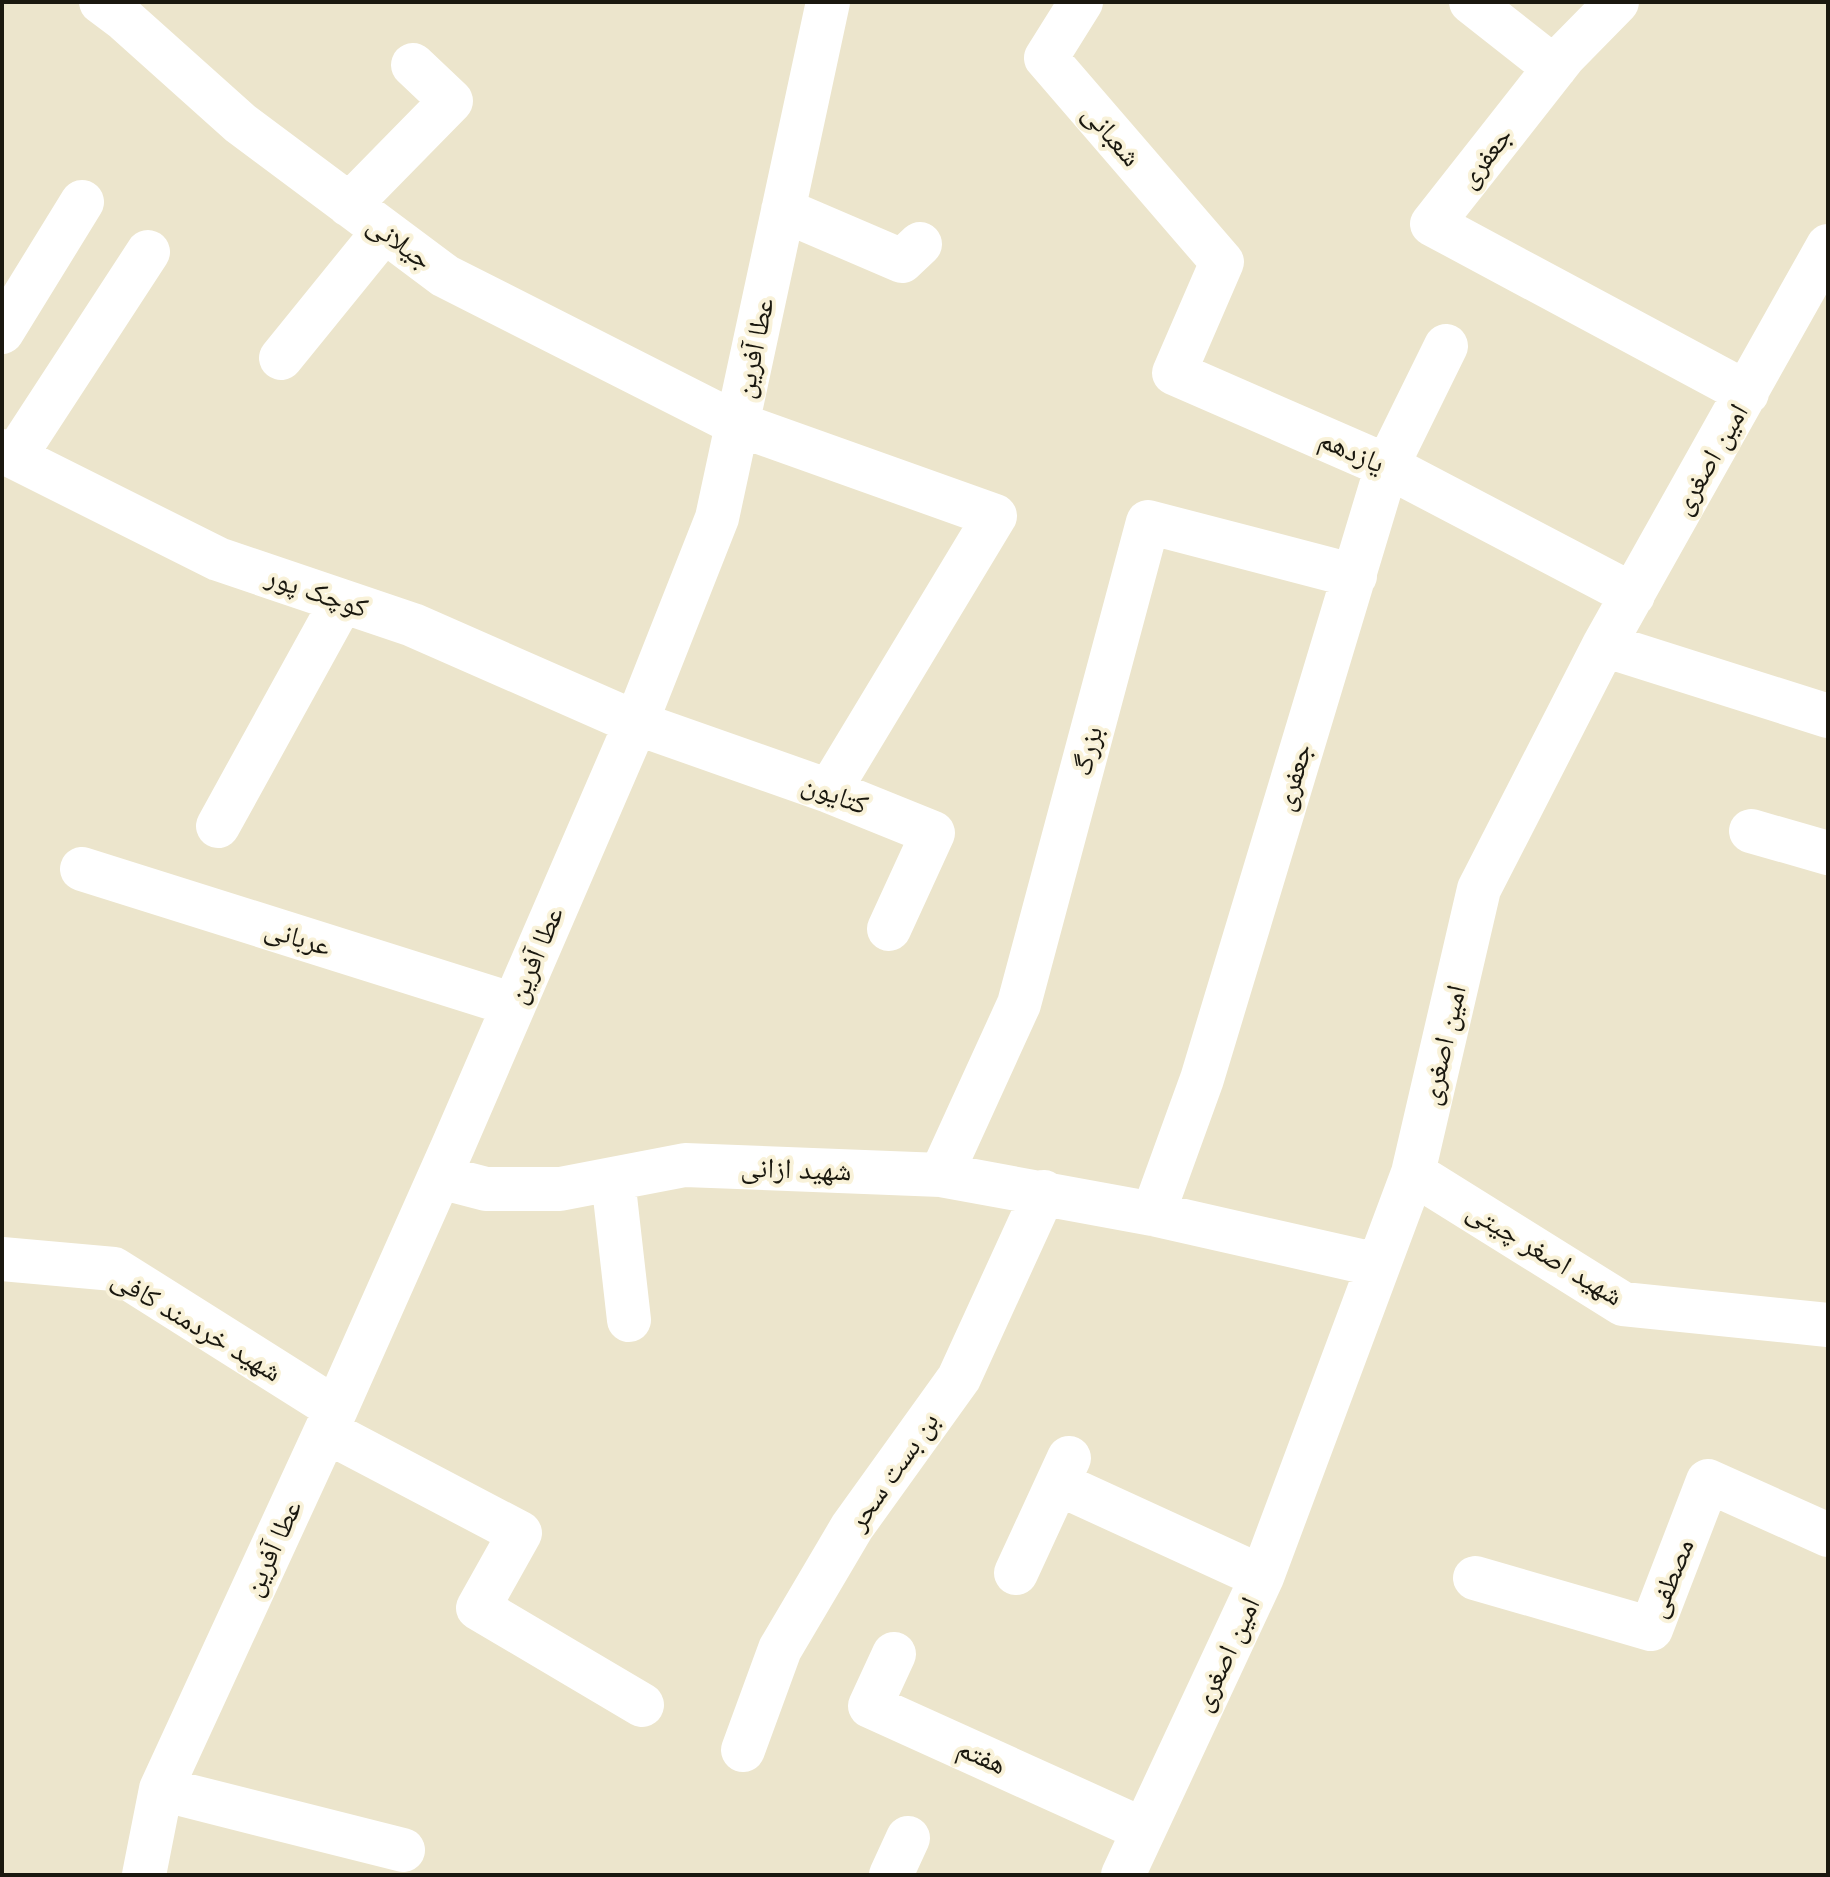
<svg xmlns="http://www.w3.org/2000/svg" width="1830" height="1877" font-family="'Fira Sans','Noto Naskh Arabic',sans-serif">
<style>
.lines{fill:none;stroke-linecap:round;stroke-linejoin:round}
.minor{stroke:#fff;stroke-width:44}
.labels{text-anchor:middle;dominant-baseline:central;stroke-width:8;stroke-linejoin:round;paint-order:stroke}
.street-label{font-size:28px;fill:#1a180f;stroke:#f9f2d9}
</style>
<rect width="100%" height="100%" fill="#ece5cc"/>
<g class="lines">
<path class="minor" d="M101,2L125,20L240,123L445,276L737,424L995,516L829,791
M1081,2L1046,58L1222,262L1174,373L1387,466L1633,595
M1471,2L1555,68
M1617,2L1565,55L1432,224L1747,393
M349,205L451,101L413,65
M783,210L902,261L920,244
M2,332L82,202
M281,358L384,231
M2,451L218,559L413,625L636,723L829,791L933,833L889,929
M15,456L148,252
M1604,645L1828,716
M218,826L342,601
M1751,831L1828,853
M82,869L514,1005
M1413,1173L1623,1304L1828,1325
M941,1175L1019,1004L1148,522L1355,576
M440,1177L486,1189H560L685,1165L941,1175L1153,1214L1378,1265
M613,1179L629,1320
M1153,1214L1202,1079L1387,466L1446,346
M2,1259L114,1269L336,1409
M326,1431L520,1533L478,1608L642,1705
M1059,1484L1262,1577
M1016,1573L1069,1458
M1475,1578L1651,1629L1708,1481L1828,1535
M894,1654L870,1706L1144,1830
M743,1750L780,1649L852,1527L959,1378L1044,1192
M161,1789L403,1850
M144,1875L161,1789L336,1409L453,1146L636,723L717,518L828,2
M891,1875L908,1838
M1123,1875L1262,1577L1413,1173L1479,889L1604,645L1828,246"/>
</g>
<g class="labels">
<g class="street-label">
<text transform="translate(1112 135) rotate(49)">شعبانی</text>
<text transform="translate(1485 157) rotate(-52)">جعفری</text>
<text transform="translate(400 242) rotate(36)">جیلانی</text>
<text transform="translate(754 348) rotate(-78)">عطا آفرین</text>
<text transform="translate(1352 451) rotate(24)">یازدهم</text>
<text transform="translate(1710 459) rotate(-60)">امین اصغری</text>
<text transform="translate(317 592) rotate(19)">کوچک پور</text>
<text transform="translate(1087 751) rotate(-75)">بزرگ</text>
<text transform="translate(1293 777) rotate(-73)">جعفری</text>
<text transform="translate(835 794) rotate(21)">کتایون</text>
<text transform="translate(298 937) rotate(17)">عربانی</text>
<text transform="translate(535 955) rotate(-67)">عطا آفرین</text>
<text transform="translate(1443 1045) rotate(-77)">امین اصغری</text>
<text transform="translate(796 1169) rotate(2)">شهید ازانی</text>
<text transform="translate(1545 1253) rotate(31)">شهید اصغر چیتی</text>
<text transform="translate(197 1325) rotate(31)">شهید خردمند کافی</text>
<text transform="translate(893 1471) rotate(-55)">بن بست سحر</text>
<text transform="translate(272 1548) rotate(-65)">عطا آفرین</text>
<text transform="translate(1670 1578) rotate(-68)">مصطفی</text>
<text transform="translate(1226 1654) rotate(-65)">امین اصغری</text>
<text transform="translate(982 1756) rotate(24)">هفتم</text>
</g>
</g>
<rect width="1830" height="1877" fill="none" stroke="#1a180f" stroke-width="8"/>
</svg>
